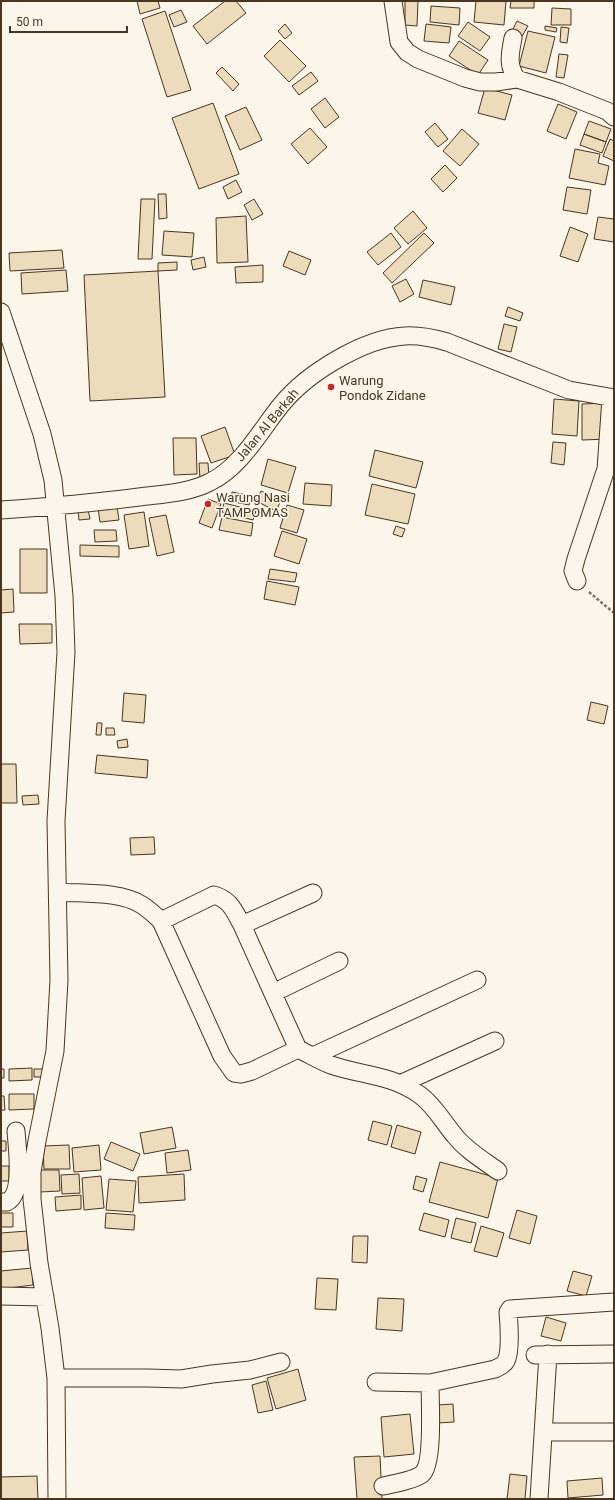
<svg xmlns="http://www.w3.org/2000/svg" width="615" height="1500" font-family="Roboto,sans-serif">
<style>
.building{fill:#ecdcbc;stroke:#4a3520}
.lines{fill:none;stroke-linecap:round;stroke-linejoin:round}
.minor-casing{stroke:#4a3520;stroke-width:19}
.path{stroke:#7f6f5c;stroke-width:2.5;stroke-dasharray:3 2;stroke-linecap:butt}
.minor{stroke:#fbf6e9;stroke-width:17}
.poi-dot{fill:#c62828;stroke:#fbf6e9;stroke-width:1.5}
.labels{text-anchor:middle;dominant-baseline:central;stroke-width:3;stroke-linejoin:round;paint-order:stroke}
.poi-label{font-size:13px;fill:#4a3520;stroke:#fbf6e9;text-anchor:start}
.street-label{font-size:13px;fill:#4a3520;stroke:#fbf6e9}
</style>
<rect width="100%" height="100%" fill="#fbf6e9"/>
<path class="building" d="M137,1H158L160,8L140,14Z
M225,1H236L246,13L207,44L193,26Z
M405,1H418L417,26L405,25Z
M476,1H506L504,25L474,22Z
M511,1H534V8H510Z
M431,6L460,8L459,25L430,22Z
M552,8L571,9V25H551Z
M181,10L187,22L174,27L169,15Z
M165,11L191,90L167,97L142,19Z
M517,21L528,26L521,38L511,33Z
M468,22L490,37L480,51L458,36Z
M285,24L292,33L285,39L278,31Z
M426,24L451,27L449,43L424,41Z
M545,26L557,28L556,32L545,30Z
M561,27L569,28L567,43L560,42Z
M528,31L555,37L546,73L519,66Z
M280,40L306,66L289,82L264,56Z
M459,41L488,60L478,75L449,56Z
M559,54L568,55L564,78L556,77Z
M222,67L239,84L233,91L216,73Z
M311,72L318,81L299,95L292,86Z
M485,88L512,95L505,120L478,113Z
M325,98L339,117L325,128L311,109Z
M213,103L239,174L199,189L172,118Z
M558,104L577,112L566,139L547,131Z
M246,107L262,140L240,150L225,116Z
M589,121L611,129L606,142L584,134Z
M435,123L448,139L438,147L425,132Z
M310,128L327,147L308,164L291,144Z
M462,129L479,144L460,166L443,151Z
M584,134L606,142L602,153L580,145Z
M610,139L614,141V161L603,156Z
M575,149L600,154L598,163L609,166L605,185L569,178Z
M445,165L457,178L443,192L431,179Z
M236,180L242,192L228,199L223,187Z
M567,187L591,190L587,214L563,210Z
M158,194H166L167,218L159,219Z
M141,199H155L152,259H138Z
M254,199L263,214L252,220L244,205Z
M413,211L427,228L408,244L394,228Z
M246,216L248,262L217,263L216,218Z
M598,217L614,219V242L594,239Z
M570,227L588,234L578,262L560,256Z
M164,231L194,233L192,257L162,255Z
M391,233L401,247L378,265L367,252Z
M424,233L434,243L392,283L383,273Z
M62,250L64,268L10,271L9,253Z
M289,251L311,260L305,275L283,266Z
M204,257L206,267L193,270L191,260Z
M177,262V270L158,271V263Z
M263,265V282L236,283L235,267Z
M66,270L68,291L22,294L21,273Z
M158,271L165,397L90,401L84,275Z
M406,279L414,294L400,302L392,286Z
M423,280L455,287L451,305L419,297Z
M508,307L523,313L520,321L505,316Z
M504,324L517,327L511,352L498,349Z
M554,399L579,401L577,436L552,434Z
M607,403L608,439L582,440V404Z
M225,427L235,455L211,463L201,436Z
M173,438H196L197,474L174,475Z
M553,442L566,443L564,465L551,463Z
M375,450L423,462L416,488L369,476Z
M268,459L296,467L288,493L261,485Z
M199,463H208L209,478L200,479Z
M305,483L332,485L331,506L303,504Z
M372,484L415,494L408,524L365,515Z
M261,491L281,500L276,511L256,501Z
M232,492L251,496L249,505L230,501Z
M208,499L221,504L212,528L199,523Z
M224,503L256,511L253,520L222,512Z
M287,505L304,510L297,533L280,528Z
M117,506L119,520L100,522L98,508Z
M88,509L90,519L79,520L78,511Z
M144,512L149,546L129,549L124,515Z
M166,515L174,552L157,556L149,518Z
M222,517L253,523L251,536L219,530Z
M396,526L405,529L402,537L393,534Z
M94,530H116L117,541L95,542Z
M282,531L307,539L299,564L274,556Z
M80,545L119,546V557L80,556Z
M20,549H47V593H20Z
M270,569L297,573L295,582L268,579Z
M267,581L299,587L295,605L264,599Z
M13,589L14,612L1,613V590Z
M19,624H52V643L20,644Z
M124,693L146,695L144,723L122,721Z
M591,702L608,706L604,724L587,720Z
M97,723H102L101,735H96Z
M106,728H114L115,735H106Z
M127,739L128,747L118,748L117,741Z
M97,755L148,760L147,778L95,773Z
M1,764H16L17,803H1Z
M38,795L39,804L23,805L22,796Z
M154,837L155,854L131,855L130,838Z
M32,1068V1080L9,1081V1069Z
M1,1069H4V1078H1Z
M34,1069H46V1077H34Z
M9,1094H34V1109L9,1110Z
M1,1096H4L5,1110H1Z
M373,1121L392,1126L387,1145L368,1140Z
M397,1125L421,1132L415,1154L391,1147Z
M172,1127L176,1148L144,1154L140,1133Z
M1,1141H6V1151H1Z
M111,1142L140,1154L133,1171L104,1159Z
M69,1145L70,1169H44L43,1146Z
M99,1145L101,1170L74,1172L72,1148Z
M188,1150L191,1170L167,1173L165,1153Z
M440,1162L498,1178L488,1218L429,1202Z
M1,1166H9V1181H1Z
M39,1170H59L60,1191L40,1192Z
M79,1174L80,1193L62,1194L61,1175Z
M184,1174L185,1200L139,1203L138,1177Z
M101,1176L104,1208L84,1210L82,1178Z
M416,1176L427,1179L423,1192L413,1189Z
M109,1179L136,1181L133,1212L106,1210Z
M81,1195V1209L56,1211L55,1197Z
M517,1210L537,1216L530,1244L509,1238Z
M1,1213H13V1227H1Z
M106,1213L135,1215L134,1230L105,1228Z
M424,1213L449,1220L445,1237L419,1230Z
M456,1218L476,1223L471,1243L451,1238Z
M481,1226L504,1233L497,1257L474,1251Z
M27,1231L28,1250L1,1252V1233Z
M353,1236H368L367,1263L352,1262Z
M32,1268L33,1285L1,1289V1271Z
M573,1271L592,1276L586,1296L567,1291Z
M317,1278L338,1279L336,1310L315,1309Z
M378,1298L404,1299L402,1331L376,1329Z
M546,1317L566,1323L561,1341L541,1336Z
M298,1369L306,1400L276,1409L267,1378Z
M266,1381L273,1410L258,1413L252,1385Z
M453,1404L454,1422L438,1423L437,1405Z
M410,1414L414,1454L384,1457L381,1417Z
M380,1456L382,1499H357L354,1457Z
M510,1474L527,1476L525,1499H507Z
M37,1476L38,1499H1V1477Z
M602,1478L603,1495L568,1498L567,1481Z"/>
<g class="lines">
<g class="minor-casing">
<path id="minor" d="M393,1L399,42L407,52L418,59L465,78L480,82H496L517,79L559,92L607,111L614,117
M513,38C510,54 507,66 517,79
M1,312L42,434L53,480L64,596L66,652L56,821L59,980L55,1051L37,1141L32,1172V1199L35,1226L39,1263L50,1328L56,1378L57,1499
M1,510C47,507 93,503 139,497C163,494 189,493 210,482C241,467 260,431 281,405C307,373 364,338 405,336C420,335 433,338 447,342L569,390L614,398
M577,581L573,571L576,559L606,469L611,398
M58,892C83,894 120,891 142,905C148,909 155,915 161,921L214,895C231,900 234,911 242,925L298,1049
M161,921L222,1056L234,1073L241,1074L252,1071L298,1049C309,1054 320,1061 331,1065C363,1076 390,1074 420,1095C435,1106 443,1122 455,1136C466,1150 483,1160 498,1171
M242,925L313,893
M273,993L339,961
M313,1056L477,980
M400,1084L495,1041
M1,1202C2,1202 7,1202 7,1202C24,1194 17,1146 16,1131
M1,1296L45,1297
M535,1355L612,1354
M56,1378H148L181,1379L212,1374L250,1370L281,1362
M376,1382L430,1383L495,1369C499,1367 504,1365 506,1361C511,1352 509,1323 508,1312L510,1309L614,1302
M543,1432H612
M383,1486C393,1484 415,1480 422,1474C434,1464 430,1400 430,1383
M539,1499L548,1354"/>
</g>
<path class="path" d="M589,592L614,613"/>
<use href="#minor" class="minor"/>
</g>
<g class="poi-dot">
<circle cx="331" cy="387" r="4"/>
<circle cx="208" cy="504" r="4"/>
</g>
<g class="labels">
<g class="poi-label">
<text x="339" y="380">Warung<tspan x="339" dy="15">Pondok Zidane</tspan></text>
<text x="216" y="497">Warung Nasi<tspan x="216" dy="15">TAMPOMAS</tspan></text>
</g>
<g class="street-label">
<text transform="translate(267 425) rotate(-50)">Jalan Al Barkah</text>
</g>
</g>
<rect width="615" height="1500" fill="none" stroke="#4a3520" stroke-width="4"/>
<path d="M10 26v6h117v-6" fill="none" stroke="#4a3520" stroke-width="2"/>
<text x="16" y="26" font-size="12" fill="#4a3520" stroke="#fbf6e9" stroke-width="3" paint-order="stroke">50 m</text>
</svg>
